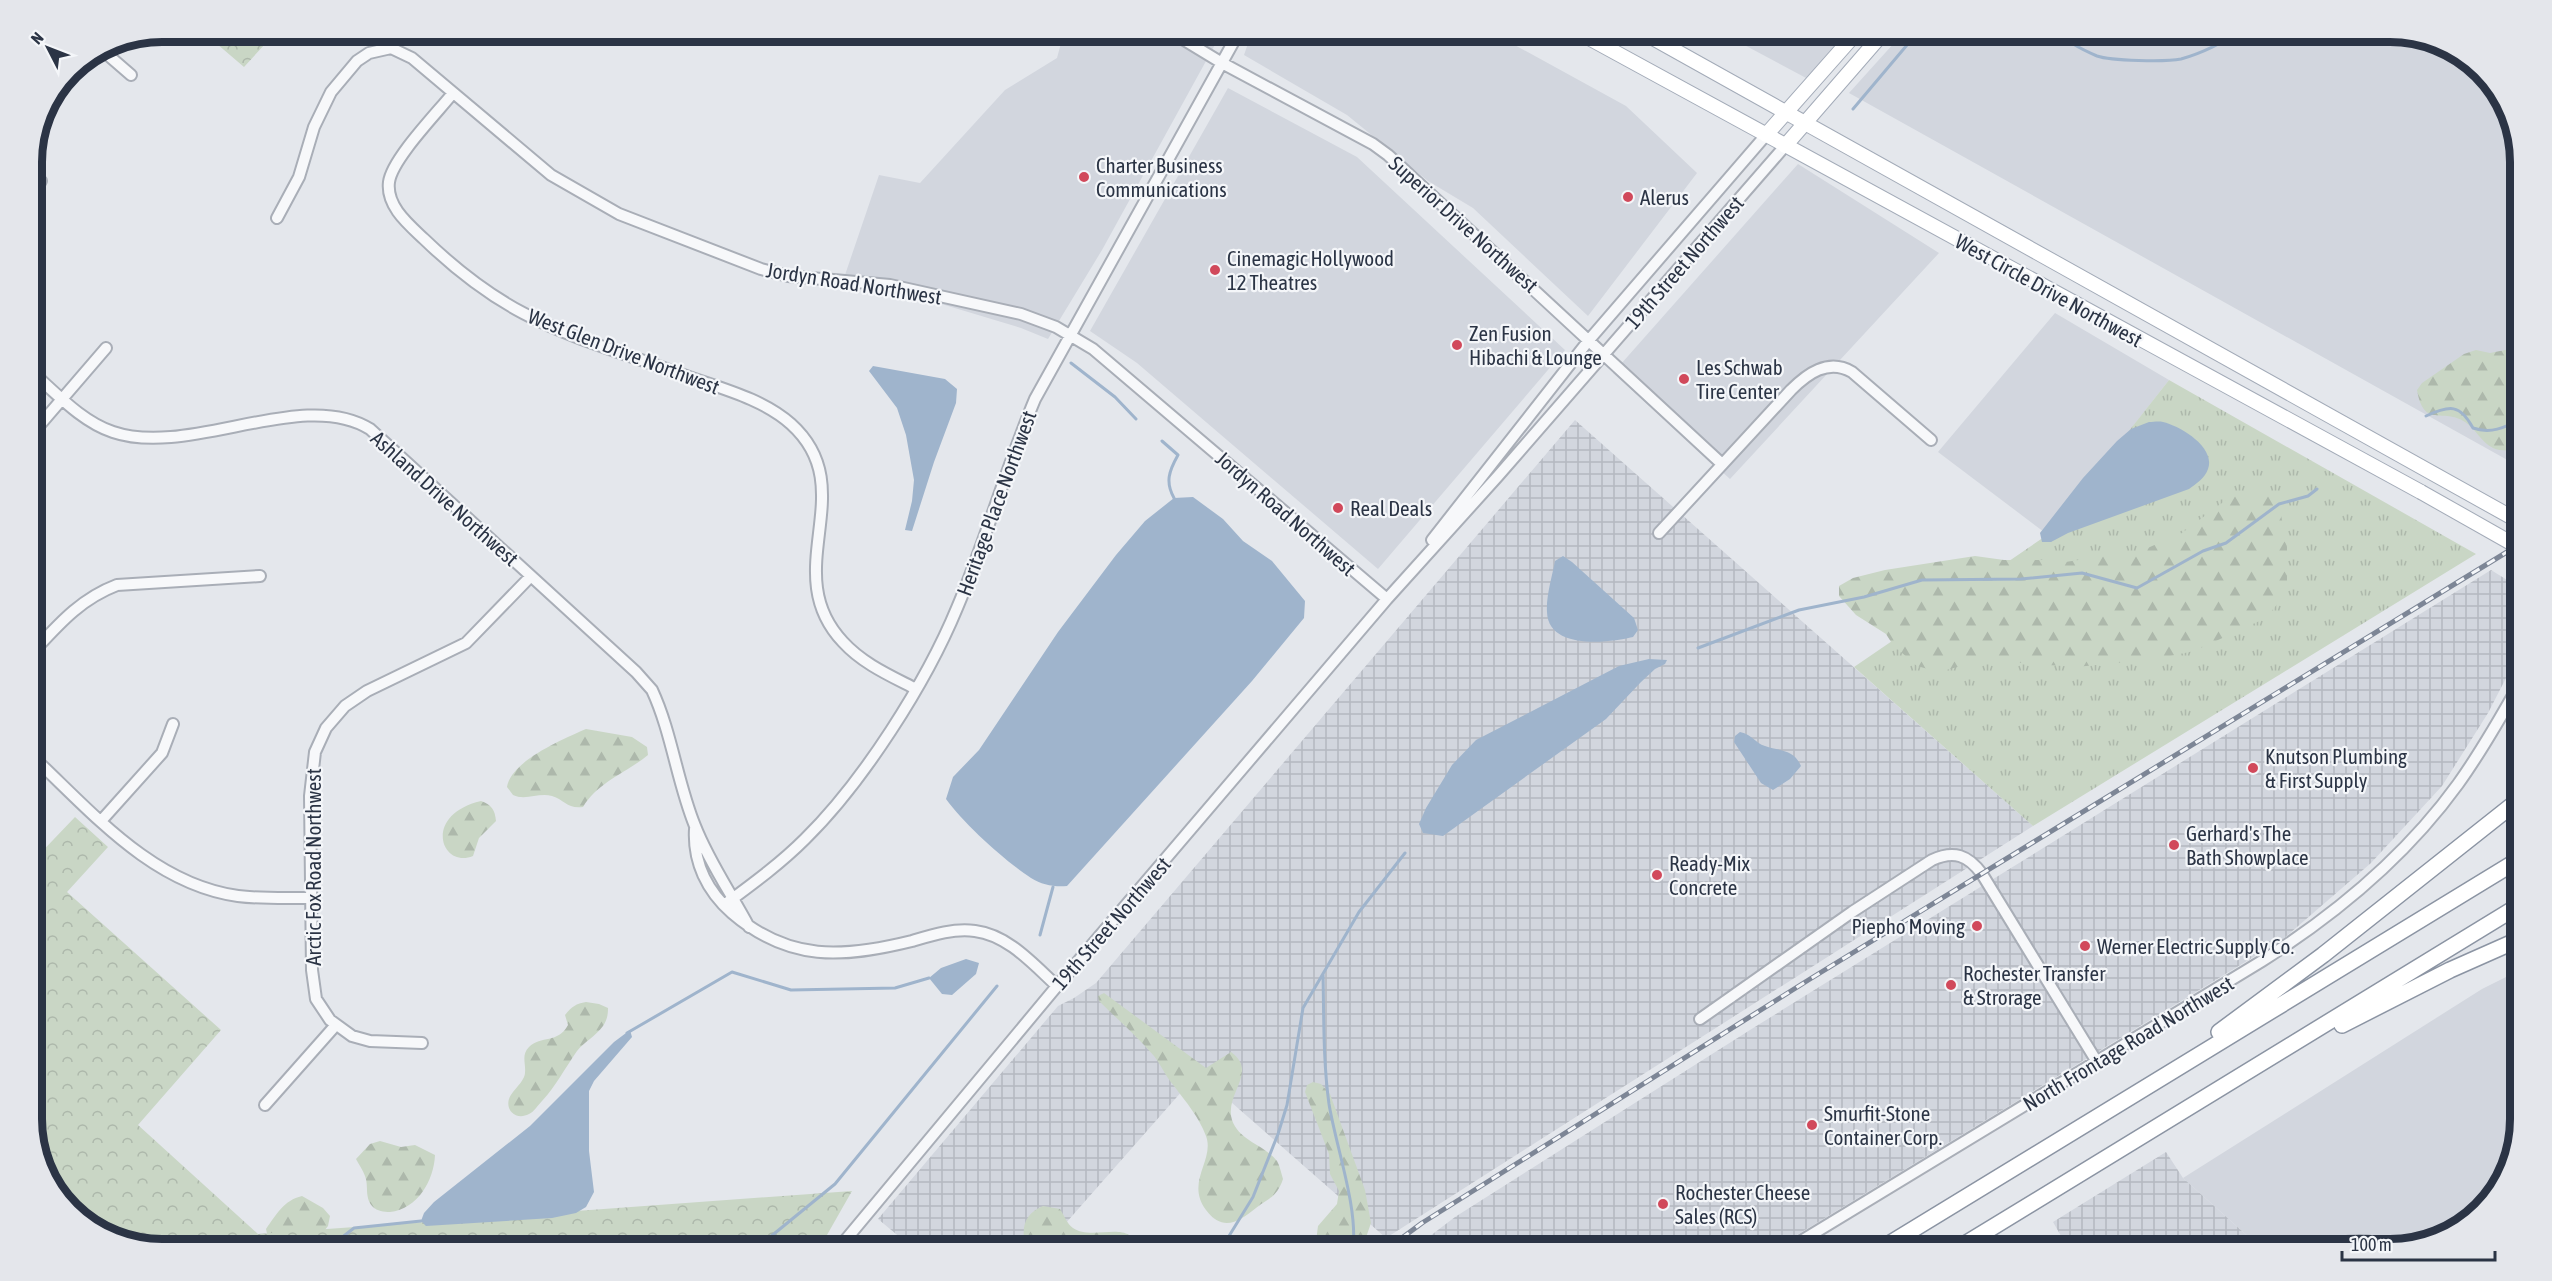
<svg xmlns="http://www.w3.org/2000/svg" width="2552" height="1281" font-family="'Asap Condensed',sans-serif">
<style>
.built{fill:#d2d6de}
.industrial{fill:url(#industrial-grid)}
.grass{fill:url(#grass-tufts)}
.forest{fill:url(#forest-firs)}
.park{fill:url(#park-crowns)}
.water{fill:#9fb4cc}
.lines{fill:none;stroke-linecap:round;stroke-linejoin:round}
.stream{stroke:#9fb4cc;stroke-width:3}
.minor-casing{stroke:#a9aeb7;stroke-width:14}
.major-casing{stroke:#a3abb8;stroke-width:16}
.highway-casing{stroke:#8b94a3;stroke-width:18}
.minor{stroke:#f7f8fa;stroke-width:10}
.major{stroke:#fff;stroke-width:14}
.highway{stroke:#fff;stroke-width:15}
.rail-casing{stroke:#7d8696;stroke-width:5}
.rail{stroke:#f4f6f9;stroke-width:3;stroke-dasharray:9;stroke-linecap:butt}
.major-bridge-casing{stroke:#a3abb8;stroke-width:16;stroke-linecap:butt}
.major-bridge{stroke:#fff;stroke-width:14}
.poi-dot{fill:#d1495b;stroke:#f4f6f9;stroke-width:2}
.labels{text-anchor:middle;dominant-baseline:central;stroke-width:4.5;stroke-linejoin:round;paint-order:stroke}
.poi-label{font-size:21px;fill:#2b3445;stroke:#f4f6f9;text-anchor:start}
.street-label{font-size:21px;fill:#2b3445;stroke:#f4f6f9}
.rim{fill:none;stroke:#2b3445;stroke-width:8}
</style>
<defs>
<pattern id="industrial-grid" width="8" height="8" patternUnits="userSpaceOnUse" patternTransform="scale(1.5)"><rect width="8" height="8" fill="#d2d6de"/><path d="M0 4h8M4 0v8" fill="none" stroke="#b4b8c0"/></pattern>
<pattern id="grass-tufts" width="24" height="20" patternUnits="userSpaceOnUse" patternTransform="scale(1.5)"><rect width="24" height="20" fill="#c9d6c5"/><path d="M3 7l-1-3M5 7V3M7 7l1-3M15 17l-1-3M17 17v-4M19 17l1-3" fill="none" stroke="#adb8ab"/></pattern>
<pattern id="forest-firs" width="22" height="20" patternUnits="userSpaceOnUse" patternTransform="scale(1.5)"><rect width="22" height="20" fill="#c9d6c5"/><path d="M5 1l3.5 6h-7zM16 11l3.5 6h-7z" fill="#adb8ab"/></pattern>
<pattern id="park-crowns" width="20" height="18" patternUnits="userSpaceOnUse" patternTransform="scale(1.5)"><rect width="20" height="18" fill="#c9d6c5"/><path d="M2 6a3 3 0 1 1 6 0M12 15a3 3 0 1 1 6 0" fill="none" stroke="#adb8ab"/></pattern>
</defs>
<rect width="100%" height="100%" fill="#e4e7ec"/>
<path class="built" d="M1064,32H1222L1102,250L1048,339L1021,328L845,275L879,175L920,183L1005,90L1057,58Z
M1252,32H1491L1626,106L1697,173L1588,316L1473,208L1428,181L1347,115L1244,55Z
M1720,32H1849L1808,79Z
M1904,32H2390L2448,45L2498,89L2520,154V467L1849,93Z
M1228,88L1357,157L1565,350L1378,569L1137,363L1090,331Z
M1798,164L1939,253L1730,479L1613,373Z
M2055,313L2169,380L2048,535L1938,452Z
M2520,970V1119L2507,1177L2462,1228L2391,1249H2262L2183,1178L2482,989Z"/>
<path class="industrial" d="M1575,420L2033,826L1386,1238L1198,1073L1043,1249H914L878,1219L1058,1006L1074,998L1096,983Z
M2491,570L2520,588V651L2488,713L2442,786L2371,863L2283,939L1774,1249H1413L1455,1217L1750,1030Z
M2166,1152L2183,1178L2262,1249H2040L2061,1236L2053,1222Z"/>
<path class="grass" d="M2169,380L2476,554L2033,826L1854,667L2047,535Z"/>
<path class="forest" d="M2520,347V453C2512,449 2501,452 2493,448C2481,442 2476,429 2465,422C2443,407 2424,430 2417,390L2422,383L2464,354L2476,350L2490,353Z
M2250,494H2266L2279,504L2287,547V592L2266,618L2194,651L2156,659L2076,667L1983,660L1939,672L1917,666L1893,645L1886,634L1856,615L1839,596V586L1853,578L1885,570L1975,556L2004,560H2052L2059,563L2143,550L2182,533L2230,497Z
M586,729L632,737L647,747L648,755C626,773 598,782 583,807C567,809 565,800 552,796C539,792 526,801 513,795L507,787C511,761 563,739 586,729Z
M481,801C492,805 495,810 496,821L479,838L473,856C441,869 422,815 481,801Z
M1104,993L1206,1068L1231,1052C1259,1072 1224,1094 1232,1120C1239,1141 1265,1145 1277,1161C1280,1166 1281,1173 1283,1179C1277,1197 1269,1198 1256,1208C1240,1221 1223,1233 1206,1210C1185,1182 1215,1160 1206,1136C1199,1117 1186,1102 1174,1086C1166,1077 1161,1065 1154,1056C1137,1036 1117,1019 1099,1001L1098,996Z
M586,1002L599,1004L608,1008C608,1015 607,1020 603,1026C596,1036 584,1042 577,1051C565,1068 556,1086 542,1101C538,1105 534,1112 529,1114C514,1122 501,1106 513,1092C517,1087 525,1079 525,1073C526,1063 521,1055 529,1047C541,1035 558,1044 568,1025L565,1015C572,1006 576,1004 586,1002Z
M1313,1082L1321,1084L1330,1094L1365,1190L1371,1223L1362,1249H1315L1318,1226L1337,1204L1339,1191L1330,1174L1329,1154L1305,1092L1307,1085Z
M380,1141L401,1147L415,1145L435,1155C434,1180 418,1209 390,1212C384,1212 377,1211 373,1207C364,1198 369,1186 365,1176C363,1170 359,1165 356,1159L370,1144Z
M302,1196L323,1208L330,1216L328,1226L321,1235L268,1238L266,1229C276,1215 284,1200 302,1196Z
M1043,1206L1060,1209C1064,1215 1067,1224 1073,1228C1093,1242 1133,1217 1136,1249H1015L1024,1239C1022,1223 1028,1212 1043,1206Z"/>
<path class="park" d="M203,32H276L244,67Z
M75,817L108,847L67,892L221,1030L138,1125L258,1234L852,1191L819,1249H162L104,1236L54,1192L32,1128V862Z"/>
<path class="water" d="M1740,32H1796C1780,50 1759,44 1740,32Z
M873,366L945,379L957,389L956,403L934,462L912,531L905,530L912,501L914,480L906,435L897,408L869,371Z
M2149,422C2153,422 2159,421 2163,422C2180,426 2216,447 2208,469C2205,478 2196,484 2189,489L2068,533L2051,542H2042L2040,533L2083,478L2117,441L2131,429Z
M1193,497L1223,519L1243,541L1272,561L1305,601L1304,618L1252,681L1067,886C1054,887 1042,885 1031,878C1004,860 965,825 946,799L953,777L979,750L1058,632L1116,555L1145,521L1174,498Z
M1563,556L1572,562L1634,618L1638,630L1633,637C1609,643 1548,650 1547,612C1546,596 1552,577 1555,561Z
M1649,659L1667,660L1665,664L1655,669L1641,682L1606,719L1443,836L1423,833L1419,824L1426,808L1452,765L1476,740L1619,666Z
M1740,732C1753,735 1755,743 1765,746C1779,751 1794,749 1801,766L1790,779L1773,790L1761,783L1734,742L1735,736Z
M966,959L979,963L976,974L952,995L942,994L929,978L941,968Z
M630,1030L632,1037L594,1081L589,1091V1151L594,1192L586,1207L576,1213L552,1218L426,1226L421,1221L424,1213L434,1202L530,1126L614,1042Z"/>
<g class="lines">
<path class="stream" d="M2058,32C2068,43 2083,50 2097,56C2111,61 2166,62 2181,59C2203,53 2221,43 2240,32
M1853,109L1918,32
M1071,363L1115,397L1136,419
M2426,416C2450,405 2460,404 2473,428C2490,434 2505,428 2520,419
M1162,441L1178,455C1169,471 1165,482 1174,498
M1698,648L1799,610L1864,597L1922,580L2021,579L2082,573L2137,588L2203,551L2226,543L2279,504L2308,496L2317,489
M1040,935L1053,887
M1323,974C1324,1017 1323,1061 1329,1104C1336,1147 1358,1207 1353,1249
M627,1033L732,972L791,990L895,988L929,978
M327,1249L354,1228L421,1221
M729,1249L764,1242L835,1184L997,986
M1221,1249L1253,1197L1278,1134L1287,1105L1303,1008L1359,912L1405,853"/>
<g class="minor-casing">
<path id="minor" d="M953,32C961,41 972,41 980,32
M1171,32L1222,63L1373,144L1388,155L1722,464
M101,49L131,75
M453,93C437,113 392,159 389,182C386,206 408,224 424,239C453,267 487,294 523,313C572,339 627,354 678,373C715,387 761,397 791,424C864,490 776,571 843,642C863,664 891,676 916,689
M32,173L41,181
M277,218L299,177L314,127L331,92L357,61L369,53L391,48L412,58L551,175L619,214L761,269L788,276L890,285L1021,314L1056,327L1093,349L1387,599
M32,372C56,393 82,422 113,432C189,458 303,387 370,429L636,672L652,690C672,733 677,782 695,826C709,862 731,893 749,927
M32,434L106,348
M1659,533L1791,390C1807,374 1828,358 1852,372L1931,440
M1432,540L1589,340L1766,135
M32,653C58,625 80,599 117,585L260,576
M32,756C92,812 152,884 238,896C262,899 287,898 311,898
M101,821L162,753L173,724
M695,829C693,862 707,891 732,913C789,962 843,958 912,941C932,935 954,928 975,931C1008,935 1033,964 1057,986
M724,905C751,885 780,864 805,839C863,782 926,683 957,608C986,540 1006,468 1035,399L1239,32
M1700,1019L1852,912L1932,860C1954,850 1968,855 1982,874L2097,1062
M422,1043L370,1041L352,1036L330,1020L316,999L312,970L310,796L315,752L326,728L345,706L367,691L466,643L531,576
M265,1105L335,1026
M838,1249L1057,986L1387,599L1498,476L1785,146
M1788,1249L2262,961C2336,914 2406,856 2458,784C2481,752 2501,717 2520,683
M2323,1249C2343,1239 2372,1238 2393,1249"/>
</g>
<g class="major-casing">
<path id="major" d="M1578,32L2421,492
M1642,32L2520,522
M1766,135L1857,32
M1785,146L1884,32"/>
</g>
<g class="highway-casing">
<path id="highway" d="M2342,1025L2450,970L2520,939
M2219,1032L2323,955L2520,799
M1881,1249L2520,859
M1957,1249L2520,905"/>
</g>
<use href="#minor" class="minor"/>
<use href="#major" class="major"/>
<use href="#highway" class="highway"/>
<g class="rail-casing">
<path id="rail" d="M1387,1249L1422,1223L1810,979L2520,544"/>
</g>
<use href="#rail" class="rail"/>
<g class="major-bridge-casing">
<path id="major-bridge" d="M2421,492L2520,548"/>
</g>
<use href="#major-bridge" class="major-bridge"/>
</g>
<g class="poi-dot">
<circle cx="1084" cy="177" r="6"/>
<circle cx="1628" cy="197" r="6"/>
<circle cx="1215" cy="270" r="6"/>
<circle cx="1457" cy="345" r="6"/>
<circle cx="1684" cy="379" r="6"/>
<circle cx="1338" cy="508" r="6"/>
<circle cx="2253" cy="768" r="6"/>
<circle cx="2174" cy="845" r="6"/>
<circle cx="1657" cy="875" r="6"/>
<circle cx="1977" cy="926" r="6"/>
<circle cx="2085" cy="946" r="6"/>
<circle cx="1951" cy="985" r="6"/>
<circle cx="1812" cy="1125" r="6"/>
<circle cx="1663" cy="1204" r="6"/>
</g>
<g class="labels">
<g class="poi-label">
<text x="1096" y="165">Charter Business<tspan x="1096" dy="24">Communications</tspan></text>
<text x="1640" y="197">Alerus</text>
<text x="1227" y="258">Cinemagic Hollywood<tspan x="1227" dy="24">12 Theatres</tspan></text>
<text x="1469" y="333">Zen Fusion<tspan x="1469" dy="24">Hibachi &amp; Lounge</tspan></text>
<text x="1696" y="367">Les Schwab<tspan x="1696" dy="24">Tire Center</tspan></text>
<text x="1350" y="508">Real Deals</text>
<text x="2265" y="756">Knutson Plumbing<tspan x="2265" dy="24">&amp; First Supply</tspan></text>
<text x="2186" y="833">Gerhard's The<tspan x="2186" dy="24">Bath Showplace</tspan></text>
<text x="1669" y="863">Ready-Mix<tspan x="1669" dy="24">Concrete</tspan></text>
<text x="1965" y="926" text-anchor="end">Piepho Moving</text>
<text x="2097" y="946">Werner Electric Supply Co.</text>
<text x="1963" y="973">Rochester Transfer<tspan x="1963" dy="24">&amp; Strorage</tspan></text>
<text x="1824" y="1113">Smurfit-Stone<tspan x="1824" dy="24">Container Corp.</tspan></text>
<text x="1675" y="1192">Rochester Cheese<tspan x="1675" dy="24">Sales (RCS)</tspan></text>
</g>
<g class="street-label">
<text transform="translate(1464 224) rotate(42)">Superior Drive Northwest</text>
<text transform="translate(1684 262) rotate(-49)">19th Street Northwest</text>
<text transform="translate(854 283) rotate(9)">Jordyn Road Northwest</text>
<text transform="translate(2049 290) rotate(29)">West Circle Drive Northwest</text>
<text transform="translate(624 351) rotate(21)">West Glen Drive Northwest</text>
<text transform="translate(445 498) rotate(42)">Ashland Drive Northwest</text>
<text transform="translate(996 503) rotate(-70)">Heritage Place Northwest</text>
<text transform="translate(1286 513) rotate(41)">Jordyn Road Northwest</text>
<text transform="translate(313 867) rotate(-90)">Arctic Fox Road Northwest</text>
<text transform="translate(1111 923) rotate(-49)">19th Street Northwest</text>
<text transform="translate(2128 1043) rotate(-31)">North Frontage Road Northwest</text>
</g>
</g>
<path d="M0 0H2552V1281H0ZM162 42H2390A120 120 0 0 1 2510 162V1119A120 120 0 0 1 2390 1239H162A120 120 0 0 1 42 1119V162A120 120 0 0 1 162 42Z" fill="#e4e6eb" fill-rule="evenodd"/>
<path class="rim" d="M162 42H2390A120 120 0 0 1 2510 162V1119A120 120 0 0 1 2390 1239H162A120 120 0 0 1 42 1119V162A120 120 0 0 1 162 42Z"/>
<g transform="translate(48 48) rotate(312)" stroke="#f4f6f9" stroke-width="4.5" paint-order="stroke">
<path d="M0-4.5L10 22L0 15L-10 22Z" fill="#2b3445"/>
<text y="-9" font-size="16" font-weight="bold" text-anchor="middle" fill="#2b3445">N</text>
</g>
<path d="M2342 1251v9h153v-9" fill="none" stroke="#2b3445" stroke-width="3"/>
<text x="2351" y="1251" font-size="18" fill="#2b3445" stroke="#f4f6f9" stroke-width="4.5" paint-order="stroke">100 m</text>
</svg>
